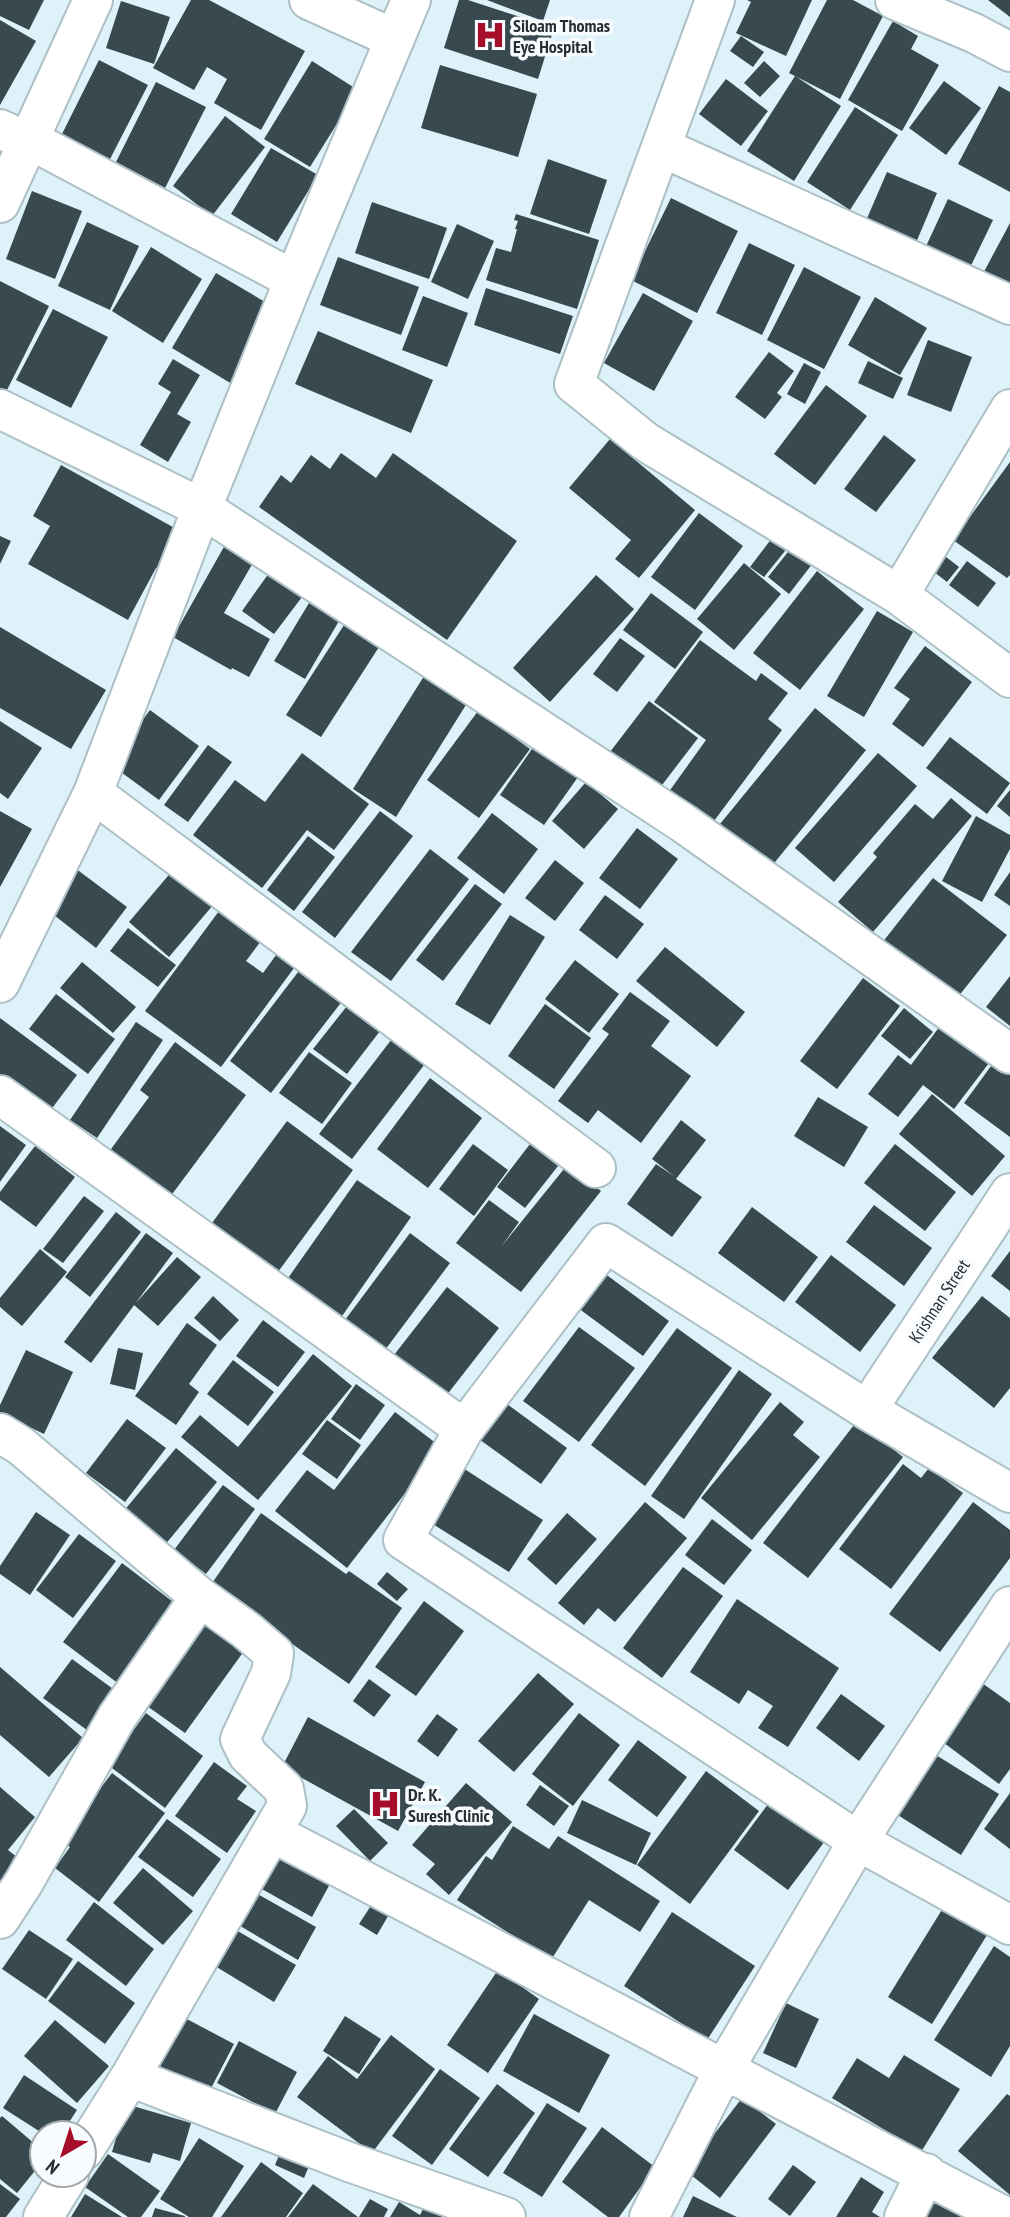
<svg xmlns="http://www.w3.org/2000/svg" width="1010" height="2217" font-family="'PT Sans Narrow',sans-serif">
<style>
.building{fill:#38494f}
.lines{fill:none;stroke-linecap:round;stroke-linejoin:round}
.street-casing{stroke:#acc0c6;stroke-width:42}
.street{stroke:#fff;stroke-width:38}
.labels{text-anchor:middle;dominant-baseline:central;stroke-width:7;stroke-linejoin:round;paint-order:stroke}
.poi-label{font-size:18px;font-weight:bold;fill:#262e30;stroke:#f8fcfe;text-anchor:start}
.street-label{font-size:18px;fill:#262e30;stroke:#f8fcfe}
</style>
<rect width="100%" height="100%" fill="#def2f9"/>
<path class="building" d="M0,0H44L29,30L0,16Z
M191,0H209L305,51L261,130L214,103L227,79L207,67L194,90L153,68Z
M459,0H468L554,28L538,79L444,48Z
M487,0H550L543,21Z
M747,0H812L786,56L736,33L751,2Z
M827,0H853L883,16L840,99L789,73Z
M988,0H1010V17Z
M121,1L170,17L154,64L106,48Z
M0,20L36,41L0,105Z
M893,21L918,36L911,49L939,65L902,131L848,100Z
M741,36L764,52L753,67L730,51Z
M99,60L148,85L108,163L60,138Z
M312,61L358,90L310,167L264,139Z
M764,61L780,76L760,97L744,83Z
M440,65L537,94L518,157L421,128Z
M795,76L841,106L794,181L747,151Z
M726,79L768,111L741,146L699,114Z
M944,81L981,108L946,155L909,128Z
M156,82L206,107L165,188L116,162Z
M999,86L1010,92V192L958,164Z
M855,107L898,135L850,210L807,182Z
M225,116L265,147L212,216L173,186Z
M271,148L318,175L277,242L231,214Z
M548,159L607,180L589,234L530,214Z
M887,172L937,193L915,245L865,223Z
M32,191L82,211L55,279L6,259Z
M671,198L738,231L697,313L631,280Z
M948,199L993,220L965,278L921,257Z
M372,202L447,228L429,279L355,253Z
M516,214L599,240L577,309L486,280L496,248L511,252L517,229H515L518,221L514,220Z
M87,222L139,246L110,310L58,286Z
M1010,223V298L979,281Z
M457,224L494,241L468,299L431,282Z
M749,243L795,265L762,335L716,313Z
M151,247L202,279L163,343L112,311Z
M338,257L419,287L401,335L320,305Z
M804,267L861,297L824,369L767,340Z
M216,273L277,309L232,384L172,348Z
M0,281L49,306L5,394L0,391Z
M486,288L573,316L560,354L474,325Z
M643,293L693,321L654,391L604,363Z
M423,296L468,313L447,367L402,350Z
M875,297L927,328L900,375L848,345Z
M53,309L108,337L71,408L16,380Z
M318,331L433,380L411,433L295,384Z
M928,340L972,357L951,412L907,395Z
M769,352L794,371L777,393L782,397L765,419L735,397Z
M173,359L200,375L177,414L191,422L168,462L140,445L171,392L158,384Z
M868,361L903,378L893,399L858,383Z
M804,363L821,372L805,404L787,394Z
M826,385L867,416L815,485L774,454Z
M884,435L916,460L876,512L844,489Z
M610,439L695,510L639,578L615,559L631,540L569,488Z
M341,453L376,478L393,453L517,541L447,640L259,507L281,475L291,483L311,455L330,469Z
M1010,462V575L1007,578L953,540Z
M61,465L180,531L159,570L156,568L128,620L28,564L50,526L33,516Z
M699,513L743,546L695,610L651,577Z
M775,534L789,546L764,577L750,567Z
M0,536L11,541L0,564Z
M225,545L254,561L224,613L270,639L249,677L232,668L231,670L173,637Z
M792,547L813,563L789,594L768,577Z
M941,553L959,567L947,582L929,568Z
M967,561L996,583L978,607L949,585Z
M744,563L781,594L734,650L697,619Z
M817,571L864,609L800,690L753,653Z
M269,573L302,597L274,634L242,611Z
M596,575L634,609L550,702L513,668Z
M651,593L703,632L675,669L623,630Z
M309,603L339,621L305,679L274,661Z
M877,611L913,632L864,717L827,696Z
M344,625L379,647L321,737L286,715Z
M0,627L106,690L71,749L0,708Z
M620,638L645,656L617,692L593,674Z
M700,640L756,681L761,673L788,693L768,719L782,730L711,825L668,793L706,740L654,702Z
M925,646L972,682L923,747L892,724L910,699L894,688Z
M426,673L469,700L396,817L353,789Z
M649,701L698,738L659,789L610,752Z
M815,708L866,750L771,867L720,824Z
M150,710L199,746L159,800L110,764Z
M478,711L530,749L479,818L427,780Z
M0,721L42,748L8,799L0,793Z
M950,737L1010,783L987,814L926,768Z
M208,745L232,762L188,822L164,805Z
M534,746L578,777L544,825L500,795Z
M302,753L369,804L334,850L307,830L262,888L193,835L235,780L265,802Z
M878,753L917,786L834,882L795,848Z
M586,782L618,809L584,849L552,821Z
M1010,790V817L997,806Z
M951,798L972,816L873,932L838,902L877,857L873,853L915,804L933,819Z
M0,811L32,829L0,887Z
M380,811L413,836L335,938L302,912Z
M492,813L538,849L504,894L457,858Z
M976,816L1010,835V849L982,902L942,881Z
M637,828L678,859L640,909L599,878Z
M308,836L335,857L294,911L267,890Z
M430,849L469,879L391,981L351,952Z
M555,860L584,883L555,921L525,898Z
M178,864L219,898L169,957L129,922Z
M75,868L127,907L96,948L45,908Z
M1010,872V906L994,895Z
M933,878L1007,935L958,997L878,948Z
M475,884L502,904L443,981L416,960Z
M605,895L644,924L617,959L579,930Z
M222,907L264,937L246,961L263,973L279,951L297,964L221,1067L145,1011Z
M510,915L545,937L490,1025L455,1004Z
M128,928L176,965L158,987L110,951Z
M665,947L745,1012L717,1047L636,981Z
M575,960L619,994L589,1033L545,999Z
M82,962L136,1007L113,1033L60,988Z
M305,963L347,995L271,1093L230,1061Z
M1010,976V1026L986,1007Z
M863,978L900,1006L837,1089L800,1061Z
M630,992L670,1021L651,1046L691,1076L641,1143L598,1110L588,1123L558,1101L609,1034L602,1029Z
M56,994L115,1039L88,1074L29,1029Z
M545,1004L591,1038L554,1089L508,1056Z
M347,1006L380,1031L347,1074L313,1049Z
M904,1008L933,1032L910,1059L881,1036Z
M0,1018L77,1075L50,1111L0,1074Z
M136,1022L163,1040L97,1138L70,1120Z
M940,1026L989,1063L954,1109L923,1085L898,1117L868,1094L898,1055L911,1065Z
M398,1031L431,1056L352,1159L319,1134Z
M175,1042L246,1095L167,1201L106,1156L149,1097L140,1090Z
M309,1052L352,1083L322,1124L279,1093Z
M994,1062L1010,1073V1137L964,1103Z
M430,1078L482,1118L428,1188L377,1149Z
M932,1094L1005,1156L972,1196L899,1134Z
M818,1097L868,1127L844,1167L794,1136Z
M681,1120L706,1140L676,1179L702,1197L672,1237L627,1204L656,1164L674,1176L652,1159Z
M287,1121L353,1170L275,1276L209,1227Z
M0,1126L26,1145L0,1182Z
M473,1144L508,1170L474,1216L439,1189Z
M530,1144L558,1166L525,1208L497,1187Z
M895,1144L956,1192L925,1231L864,1183Z
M35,1146L75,1177L36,1227L0,1200V1192Z
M568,1164L601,1191L521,1292L456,1243L489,1200L519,1222L501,1247Z
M357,1180L411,1217L340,1319L286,1281Z
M84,1196L104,1211L63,1263L43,1249Z
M874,1205L932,1248L904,1286L846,1242Z
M752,1207L818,1257L784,1302L718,1253Z
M116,1212L141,1232L90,1297L65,1277Z
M146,1233L173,1253L91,1363L64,1342Z
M410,1233L450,1263L385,1350L345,1320Z
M40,1249L67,1272L22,1326L0,1307V1298Z
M1010,1251V1291L991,1276Z
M831,1255L896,1305L860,1352L795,1302Z
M177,1257L201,1277L158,1326L134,1305Z
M604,1273L669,1321L643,1356L578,1308Z
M447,1287L499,1328L446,1396L394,1355Z
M213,1296L239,1320L220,1341L194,1318Z
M982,1296L1010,1318V1388L994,1408L932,1358Z
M263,1320L305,1352L278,1387L236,1356Z
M187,1323L217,1345L189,1384L199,1392L176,1425L135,1396Z
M579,1327L635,1368L579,1442L523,1401Z
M677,1328L732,1368L645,1486L591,1445Z
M118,1348L143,1353L135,1390L110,1384Z
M26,1350L73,1372L44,1434L0,1413V1405Z
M313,1354L352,1386L258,1500L181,1437L200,1415L238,1447Z
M233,1360L274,1392L248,1426L207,1394Z
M739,1370L772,1394L684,1519L651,1496Z
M356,1384L385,1405L360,1440L331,1419Z
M503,1401L567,1448L541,1484L476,1437Z
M780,1402L804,1422L793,1435L820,1457L752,1540L701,1498Z
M395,1412L441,1447L347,1568L275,1511L307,1470L334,1490Z
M127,1419L166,1448L125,1502L86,1473Z
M327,1420L361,1445L337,1479L302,1454Z
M857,1421L903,1457L808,1578L763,1543Z
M176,1448L217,1482L164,1546L123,1512Z
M903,1464L921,1478L929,1468L963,1493L891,1589L839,1549Z
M463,1468L543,1520L509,1572L428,1521Z
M223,1485L255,1509L206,1574L174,1550Z
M645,1502L687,1538L615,1622L598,1608L584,1625L558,1603Z
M973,1502L1010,1530V1558L940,1652L889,1614Z
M36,1512L70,1535L30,1595L0,1574V1566Z
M261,1513L346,1574L349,1571L402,1608L349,1684L210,1586Z
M567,1513L597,1539L556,1585L527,1559Z
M712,1519L752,1550L724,1585L685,1555Z
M79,1534L116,1561L73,1618L36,1590Z
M122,1563L181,1608L123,1687L63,1642Z
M683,1567L723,1596L662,1678L623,1648Z
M387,1572L408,1589L397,1601L377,1584Z
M737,1599L839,1668L788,1747L758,1728L773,1706L748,1690L739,1704L690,1672Z
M424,1601L464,1631L416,1696L375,1667Z
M200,1618L244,1651L185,1733L140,1701Z
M72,1659L120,1694L91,1733L43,1698Z
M0,1667L83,1738L49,1777L0,1735Z
M538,1673L574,1704L514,1772L478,1741Z
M369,1679L391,1695L374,1717L353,1701Z
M982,1683L1010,1703V1769L999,1784L940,1740Z
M841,1694L885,1726L859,1761L816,1728Z
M146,1713L203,1756L165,1808L108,1765Z
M579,1713L620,1745L573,1806L532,1774Z
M437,1714L458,1729L438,1757L417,1741Z
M308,1717L425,1782L398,1831L282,1767Z
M638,1740L687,1777L657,1817L608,1780Z
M931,1752L999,1794L961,1855L893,1812Z
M214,1762L247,1786L237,1799L256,1811L227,1853L175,1816Z
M706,1771L759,1811L690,1904L637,1865Z
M112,1773L165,1813L99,1902L55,1868L70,1847L61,1840Z
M466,1783L512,1822L449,1895L426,1874L435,1864L412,1845Z
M540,1785L569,1806L554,1826L526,1805Z
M0,1787L35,1817L8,1850L22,1861L0,1888Z
M1010,1793V1849L984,1829Z
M582,1800L651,1833L636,1865L567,1833Z
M771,1800L825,1841L788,1890L734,1850Z
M354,1809L388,1843L370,1861L336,1826Z
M167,1819L221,1859L193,1897L138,1857Z
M513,1826L549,1849L558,1836L660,1901L640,1932L589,1900L551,1960L457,1900L486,1856L492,1860Z
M280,1853L331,1882L312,1917L260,1888Z
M143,1868L193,1911L163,1945L113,1903Z
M254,1892L316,1927L298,1960L235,1923Z
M374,1901L391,1911L377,1935L359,1924Z
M94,1902L154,1949L126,1986L66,1940Z
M943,1908L987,1935L932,2024L888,1997Z
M672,1912L755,1966L707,2040L624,1986Z
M29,1930L73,1959L46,1999L2,1969Z
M236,1930L296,1965L274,2002L215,1966Z
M994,1946L1010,1957V2046L991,2077L934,2040Z
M78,1961L135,2003L105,2044L48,2001Z
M498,1970L539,1999L488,2073L447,2045Z
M786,2003L819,2019L796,2068L763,2053Z
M534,2014L610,2055L579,2113L503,2071Z
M345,2016L381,2039L359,2074L323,2051Z
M183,2017L234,2044L208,2094L157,2066Z
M55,2020L109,2066L77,2103L24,2056Z
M391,2035L435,2069L372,2153L297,2097L328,2056L357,2079Z
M239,2041L297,2072L275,2114L217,2083Z
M904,2055L960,2089L921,2152L832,2098L857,2058L889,2078Z
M440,2069L480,2098L432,2165L392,2136Z
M24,2075L77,2110L62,2133H42L3,2108Z
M497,2084L535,2113L488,2177L449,2149Z
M1007,2094L1010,2096V2195L958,2151Z
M742,2098L776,2124L720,2198L686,2171Z
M547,2103L587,2128L542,2197L503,2173Z
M126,2104L191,2123L180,2161L153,2153L150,2163L112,2152Z
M2,2116L42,2150V2162L17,2193L0,2179V2118Z
M602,2127L655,2167L619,2217H608L562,2182Z
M199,2138L244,2166L212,2217H189L160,2199Z
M282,2148L311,2161L304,2178L275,2165Z
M108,2154L160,2191L141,2217H128L85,2187Z
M261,2162L303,2193L286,2217H221Z
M793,2165L816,2182L790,2216L768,2199Z
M861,2177L884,2192L872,2212L880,2217H836Z
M0,2184L20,2199L6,2217H0Z
M313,2184L358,2217H288Z
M85,2194L122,2217H71Z
M693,2196L737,2217H683Z
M936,2198L969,2217H925Z
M370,2199L388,2209L384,2217H359Z
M399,2202L420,2215L426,2203L453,2217H390Z
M155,2208L185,2216V2217H152Z"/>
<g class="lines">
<g class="street-casing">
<path id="street" d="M309,0L395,39
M715,0L574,384L646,442L899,595L1010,678
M895,0L974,33L1010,52
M0,129L28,142L32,141L294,280
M661,147L1010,305
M0,203L93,0
M0,409L202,508L683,823L1010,1054
M899,595L1010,409
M93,793L596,1168
M0,983L93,793L202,508L294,280L411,0
M0,1095L464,1429
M867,1410L1010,1193
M0,1433L21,1446L200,1597L246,1630L274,1654L271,1673L240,1739L248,1755L284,1789L287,1806L130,2077L84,2150
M1010,1493L867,1410L606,1243L464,1429L403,1540L858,1841L1010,1925
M273,1833L1006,2217
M0,1919L24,1882L117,1717L200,1597
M130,2077L349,2162L506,2217
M43,2217L69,2175
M649,2217L724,2069L858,1841L1010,1606
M904,2217L926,2173"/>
</g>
<use href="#street" class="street"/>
</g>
<defs>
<g id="hospital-bare" transform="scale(2.415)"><path d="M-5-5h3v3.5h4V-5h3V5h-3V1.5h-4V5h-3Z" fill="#a60d28" stroke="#f8fcfe" stroke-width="2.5" paint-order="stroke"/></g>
</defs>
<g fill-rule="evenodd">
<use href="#hospital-bare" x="490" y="35"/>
<use href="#hospital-bare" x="385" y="1804"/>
</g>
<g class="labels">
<g class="poi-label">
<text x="513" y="25">Siloam Thomas<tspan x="513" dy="21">Eye Hospital</tspan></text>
<text x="408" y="1794">Dr. K.<tspan x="408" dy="21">Suresh Clinic</tspan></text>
</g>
<g class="street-label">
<text transform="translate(939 1301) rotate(-57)">Krishnan Street</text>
</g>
</g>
<g transform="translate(63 2154) rotate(219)"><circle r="33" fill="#f8fcfe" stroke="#a4aaac" stroke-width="2"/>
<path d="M0-5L12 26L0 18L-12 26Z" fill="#a60d28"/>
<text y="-10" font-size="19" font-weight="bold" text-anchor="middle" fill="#262e30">N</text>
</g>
</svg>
